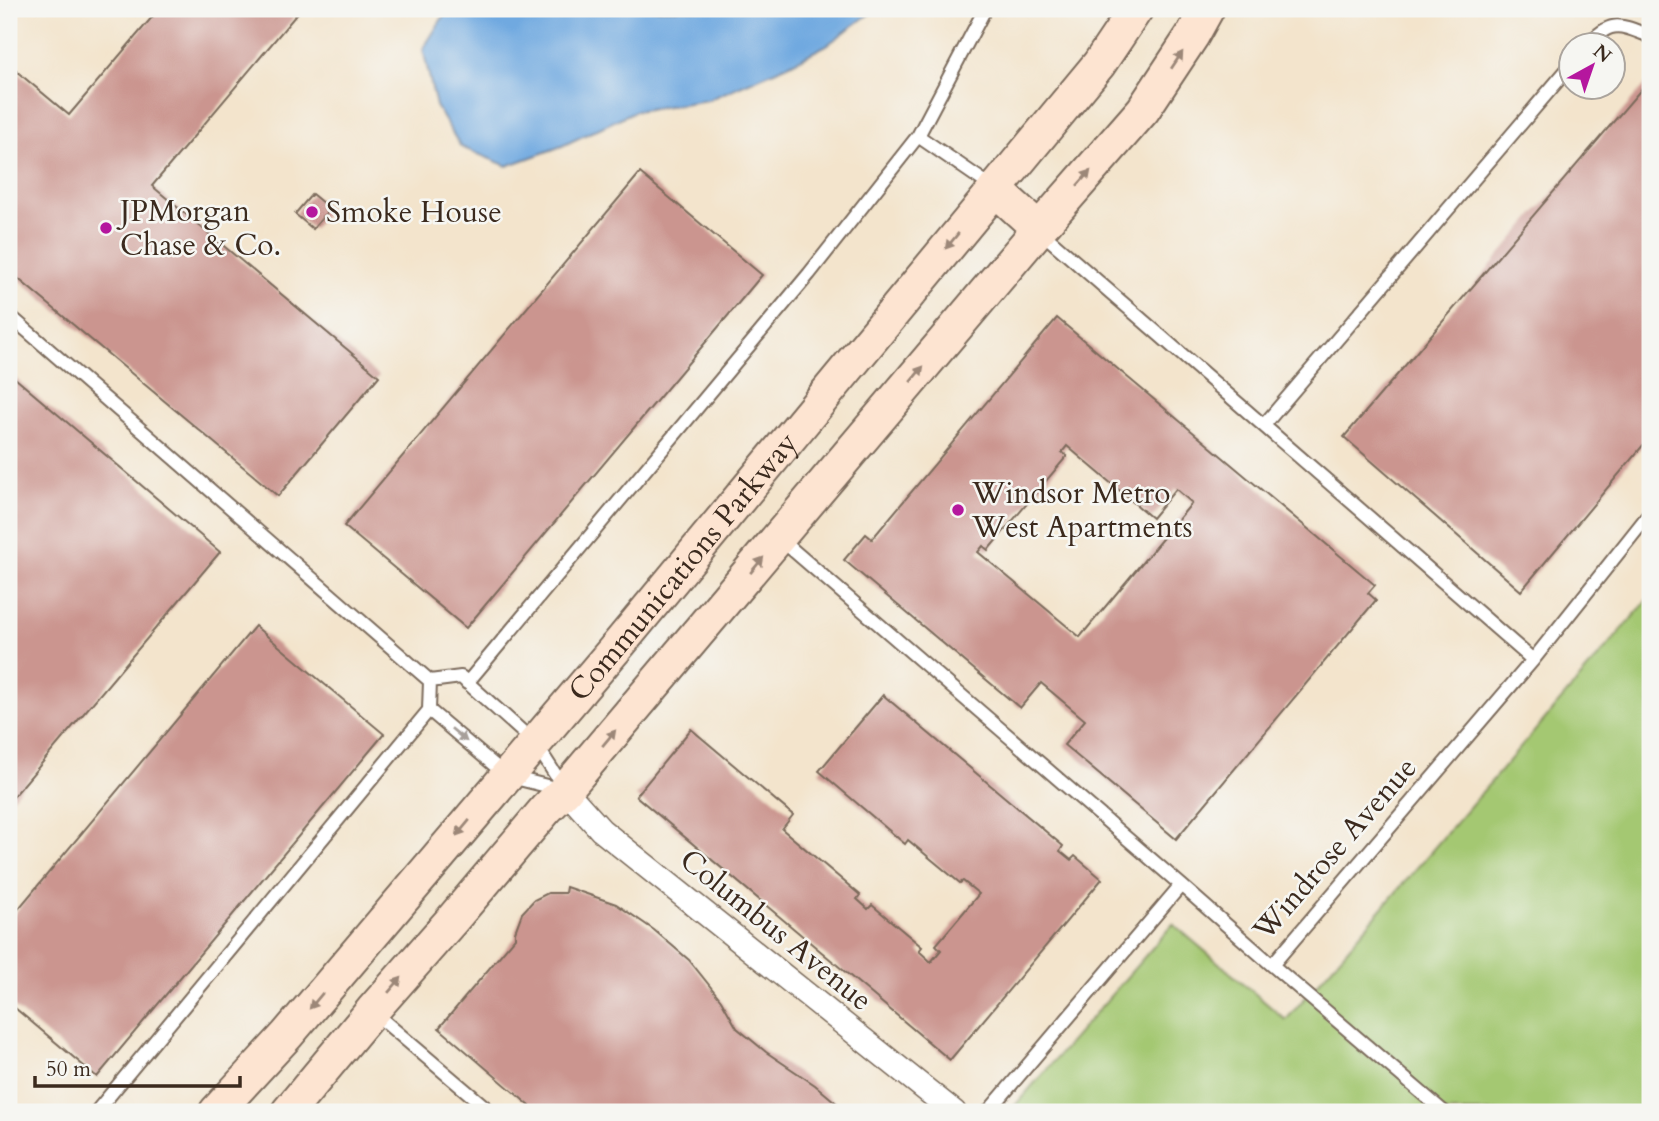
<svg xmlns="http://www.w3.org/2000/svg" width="1659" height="1121" font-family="Cardo,serif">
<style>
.green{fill:#a4c872;stroke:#707948;stroke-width:2}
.water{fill:#70a9e0;stroke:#566a7f;stroke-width:2}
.building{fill:#cb958f;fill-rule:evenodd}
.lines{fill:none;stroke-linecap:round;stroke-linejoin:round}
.lane-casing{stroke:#7b6b5b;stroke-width:16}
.street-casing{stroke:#7b6b5b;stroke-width:26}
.secondary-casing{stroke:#7b6b5b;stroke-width:37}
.lane{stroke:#fff;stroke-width:12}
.street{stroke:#fff;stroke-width:23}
.secondary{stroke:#fde4d1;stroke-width:33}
.oneway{fill:#9c8778}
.oneway2{fill:#a79f9a}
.poi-dot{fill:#b5179e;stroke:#f6f6f2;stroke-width:2.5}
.labels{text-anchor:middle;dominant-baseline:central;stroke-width:5;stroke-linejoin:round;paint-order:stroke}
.poi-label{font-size:30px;fill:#3b2a1e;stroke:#f6f6f2;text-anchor:start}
.street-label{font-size:30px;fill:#3b2a1e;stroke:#f6f6f2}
</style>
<rect width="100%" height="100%" fill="#f6f6f2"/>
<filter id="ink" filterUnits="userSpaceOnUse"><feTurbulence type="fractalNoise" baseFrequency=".0143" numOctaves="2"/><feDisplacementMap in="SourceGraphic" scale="14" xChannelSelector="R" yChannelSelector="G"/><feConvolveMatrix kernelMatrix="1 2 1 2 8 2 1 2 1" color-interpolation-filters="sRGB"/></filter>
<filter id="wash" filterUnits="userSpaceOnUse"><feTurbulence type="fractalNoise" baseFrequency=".00686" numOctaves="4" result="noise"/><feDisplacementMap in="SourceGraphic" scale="28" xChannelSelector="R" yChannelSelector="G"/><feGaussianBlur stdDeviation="1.57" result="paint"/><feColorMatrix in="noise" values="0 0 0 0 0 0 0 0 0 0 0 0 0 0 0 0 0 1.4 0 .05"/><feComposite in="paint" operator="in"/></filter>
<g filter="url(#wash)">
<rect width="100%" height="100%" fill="#f3e4cc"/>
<path class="green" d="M1650,597V1112H1015L1012,1109L1173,924L1286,1020Z"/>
<path class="water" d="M448,9H876L827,45L788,65L708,100L635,111L562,146L507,166L461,147L436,106L423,49Z"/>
<g id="blocks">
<path class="building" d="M159,9H301L152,186L379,376L278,496L9,271V65L69,115Z
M1650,79V437L1521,591L1344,437Z
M640,173L762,275L466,628L344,526Z
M312,194L330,209L313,229L295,214Z
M1057,318L1375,585L1368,593L1376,600L1176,839L1064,745L1085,720L1041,683L1020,708L844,560L866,534L872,539ZM1067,446L1152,518L1176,489L1192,503L1080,637L978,552L983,546L988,550L1067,456L1062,452Z
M9,373L220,552L9,802Z
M255,626L384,734L97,1077L9,1003V920Z
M883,695L1063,846L1060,851L1071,860L1075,856L1102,879L950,1060L636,796L691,729L793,815L782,829L860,895L857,899L868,909L872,905L922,947L919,951L931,962L941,950L936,945L979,894L963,881L960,883L908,840L905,844L819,771Z
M566,887L616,904L654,930L689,960L721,1000L737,1028L766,1052L815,1085L847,1112H537L439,1028L515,938V932L522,913L534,900L548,893H565Z"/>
</g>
</g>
<g filter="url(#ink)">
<use href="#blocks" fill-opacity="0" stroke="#7b6b5b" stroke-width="2"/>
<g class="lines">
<g class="lane-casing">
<path id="lane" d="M9,10L10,9
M1587,46C1611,18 1620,25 1650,36
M918,136L985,9
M1040,231L1533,660
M9,315L430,681L461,677L535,743L564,788
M1264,425L1572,64
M779,538L1181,885
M430,681L429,710L507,776L559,789
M467,683L809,274L918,136L995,189
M1272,965L1444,1112
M372,1011L491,1112
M96,1112L429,710
M988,1112L1181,885L1272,965L1533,660L1650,513"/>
</g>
<g class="street-casing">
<path id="street" d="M565,790L601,830L954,1112"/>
</g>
<g class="secondary-casing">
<g id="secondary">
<path d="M995,189L1039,229"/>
<path id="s1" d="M216,1112L287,1035L620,643L1099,64L1136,9"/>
<path d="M288,1112L372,1011L452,920L546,809L565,790L1039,229L1143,110L1192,36L1207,9"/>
</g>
</g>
<use href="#lane" class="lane"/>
<use href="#street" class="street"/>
<use href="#secondary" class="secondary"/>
</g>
<defs><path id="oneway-solid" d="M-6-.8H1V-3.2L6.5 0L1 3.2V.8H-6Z" transform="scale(1.75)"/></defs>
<g class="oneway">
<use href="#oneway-solid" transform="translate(1177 60) rotate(-56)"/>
<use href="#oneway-solid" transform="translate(1084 178) rotate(-49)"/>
<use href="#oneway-solid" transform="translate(952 241) rotate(130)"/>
<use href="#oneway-solid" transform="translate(917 374) rotate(-50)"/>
<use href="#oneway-solid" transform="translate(757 565) rotate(-50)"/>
<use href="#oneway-solid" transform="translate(609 738) rotate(-50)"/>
<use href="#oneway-solid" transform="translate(463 828) rotate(130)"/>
<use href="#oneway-solid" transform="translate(395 985) rotate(-49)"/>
<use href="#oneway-solid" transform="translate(316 1001) rotate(130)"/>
</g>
<use class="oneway2" href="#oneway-solid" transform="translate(459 735) rotate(40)"/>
</g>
<g class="poi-dot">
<circle cx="312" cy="212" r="7"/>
<circle cx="106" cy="228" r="7"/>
<circle cx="958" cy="510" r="7"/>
</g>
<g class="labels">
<g class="poi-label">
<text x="120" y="211">JPMorgan<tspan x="120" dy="34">Chase &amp; Co.</tspan></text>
<text x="326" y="212">Smoke House</text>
<text x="972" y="493">Windsor Metro<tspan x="972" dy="34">West Apartments</tspan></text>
</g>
<g class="street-label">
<text stroke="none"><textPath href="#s1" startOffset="718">Communications Parkway</textPath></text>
<text transform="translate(1335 849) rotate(-49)">Windrose Avenue</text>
<text transform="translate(776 930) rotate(39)">Columbus Avenue</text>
</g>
</g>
<rect width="1659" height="1121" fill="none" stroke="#f6f6f2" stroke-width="35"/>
<g transform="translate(1592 66) rotate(40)"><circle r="33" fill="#f6f6f2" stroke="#aba49d" stroke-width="2"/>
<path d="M0-5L12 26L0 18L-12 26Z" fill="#b5179e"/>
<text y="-10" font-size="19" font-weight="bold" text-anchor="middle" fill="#3b2a1e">N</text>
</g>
<path d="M35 1076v10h205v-10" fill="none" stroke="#3b2a1e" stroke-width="3.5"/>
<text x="46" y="1076" font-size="21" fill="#3b2a1e" stroke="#f6f6f2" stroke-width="5" paint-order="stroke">50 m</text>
</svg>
